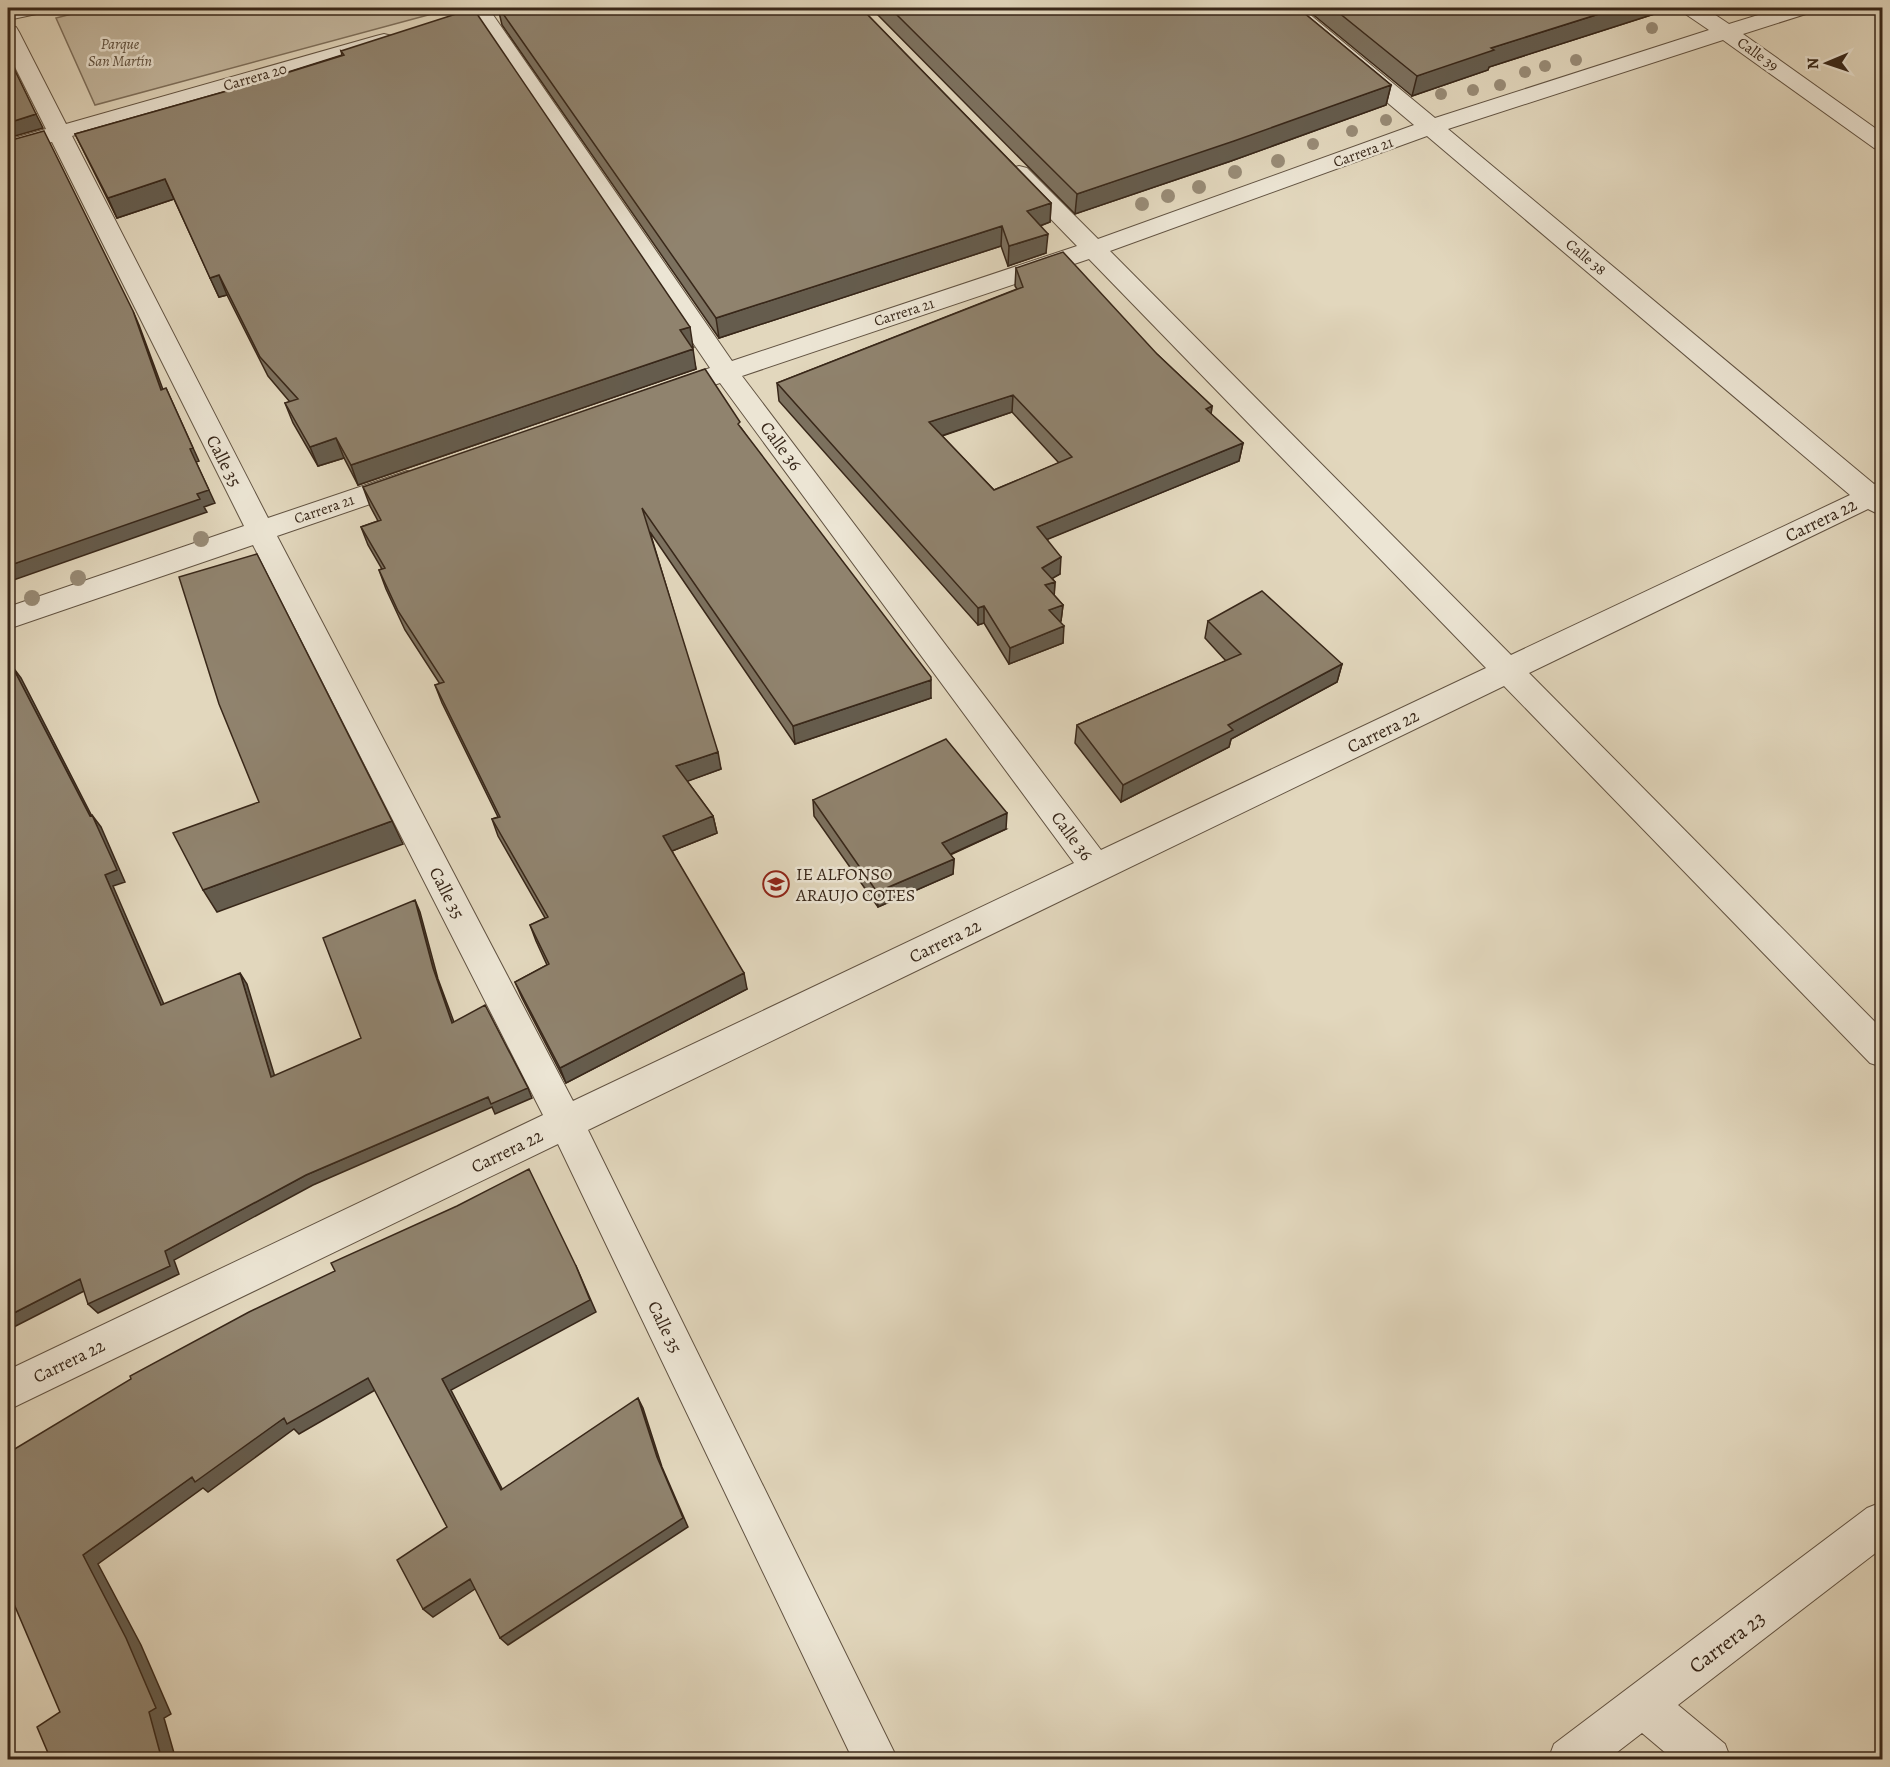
<svg xmlns="http://www.w3.org/2000/svg" width="1890" height="1767" font-family="Alegreya,serif">
<style>
.green{fill:#c5b9a1;stroke:#7e705d;stroke-width:1.5}
.lines{fill:none;stroke-linecap:round;stroke-linejoin:round}
.minor-casing{stroke:#625342;stroke-width:2}
.minor{fill:#ece5d4;fill-rule:evenodd}
.tree{fill:#988b76}
.wall{fill:#7c715f;stroke:#382719;stroke-width:1.5;fill-rule:evenodd}
.shaded-wall{fill:#655c4d;stroke:#382719;stroke-width:1.5}
.building{fill:#90836e;stroke:#382719;stroke-width:1.5;fill-rule:evenodd}
.labels{text-anchor:middle;dominant-baseline:central;stroke-width:5;stroke-linejoin:round;paint-order:stroke}
.far-park-label{font-size:15px;font-style:italic;fill:#5b4c3b;stroke:#ece5d4}
.far-street-label{font-size:15px;fill:#382719;stroke:#ece5d4}
.street-label{font-size:18px;fill:#382719;stroke:#ece5d4}
.poi-label{font-size:18px;fill:#382719;stroke:#ece5d4;text-anchor:start}
.near-street-label{font-size:21px;fill:#382719;stroke:#ece5d4}
</style>
<rect width="100%" height="100%" fill="#e2d7bd"/>
<filter id="stains"><feTurbulence type="fractalNoise" baseFrequency=".00333" numOctaves="4"/><feColorMatrix values="0 0 0 0 .2 0 0 0 0 .09 0 0 0 0 .02 0 0 0 .5 -.17"/></filter>
<radialGradient id="worn" r=".72"><stop offset=".6" stop-color="#630" stop-opacity="0"/><stop offset="1" stop-color="#630" stop-opacity=".3"/></radialGradient>
<path class="green" d="M95,8H454L95,105L56,18Z"/>
<g class="lines">
<g class="minor-casing">
<path id="minor" d="M8,8H44L41,13L8,20Z
M481,8L489,9L732,361L1077,246L1011,178L1007,173L1011,168L1019,166L1027,168L1098,239L1414,125L1281,13L1279,8H1302L1435,118L1709,30L1684,13L1682,8H1705L1729,24L1781,8H1811L1809,13L1743,34L1882,133V150L1874,148L1723,40L1448,129L1874,484L1882,481V516L1868,509L1529,673L1882,1029V1067L1870,1063L1504,686L588,1130L898,1760H853L558,1144L8,1410V1370L543,1115L253,545L8,629V607L244,526L52,142L8,154V140L46,129L8,53V26L16,27L19,32L66,124L376,36L384,34L392,36L395,41L392,46L72,136L268,518L407,471L417,474L421,481L417,488L277,536L573,1101L1074,863L720,383L669,400L660,397L656,391L660,385L710,368L470,14L473,9ZM1427,136L1850,495L1511,655L1110,251ZM1089,259L1486,668L1101,850L742,376Z
M1882,1502V1548L1678,1705L1725,1744L1731,1760H1674L1642,1733L1607,1760H1548L1554,1744L1867,1508Z"/>
</g>
<use href="#minor" class="minor"/>
</g>
<g class="tree">
<circle cx="1652" cy="28" r="6"/>
<circle cx="1576" cy="60" r="6"/>
<circle cx="1545" cy="66" r="6"/>
<circle cx="1525" cy="72" r="6"/>
<circle cx="1500" cy="85" r="6"/>
<circle cx="1473" cy="90" r="6"/>
<circle cx="1441" cy="94" r="6"/>
<circle cx="1386" cy="120" r="6"/>
<circle cx="1352" cy="131" r="6"/>
<circle cx="1313" cy="144" r="6"/>
<circle cx="1278" cy="161" r="7"/>
<circle cx="1235" cy="172" r="7"/>
<circle cx="1199" cy="187" r="7"/>
<circle cx="1168" cy="196" r="7"/>
<circle cx="1142" cy="204" r="7"/>
<circle cx="201" cy="539" r="8"/>
<circle cx="78" cy="578" r="8"/>
<circle cx="32" cy="598" r="8"/>
</g>
<path class="wall" d="M498,8H861L1051,203L1050,222L1040,226L1046,253L1008,266L1001,246L719,338L502,25Z
M871,8H1298L1391,85L1386,105L1231,161L1075,214Z
M1305,8H1673L1489,67L1488,70L1412,96Z
M341,51L693,347H691L696,369L358,485L344,458L318,466L293,423L285,403L290,402L268,376L227,295L219,297L174,199L117,218L75,134L241,87L342,55Z
M1016,268L1157,354L1212,406L1211,414L1243,443L1239,461L1047,539L1060,574L1052,578L1055,582L1054,595L1063,605L1061,621L1060,622L1063,643L1009,664L984,623L978,625L779,401L777,383L1017,289L1015,286ZM1012,412L1059,463L994,490L942,436Z
M741,428L931,698L795,744L650,532L721,769L687,781L713,816L717,833L672,851L747,989L566,1083L522,998L515,982L547,965L536,941L530,925L545,918L498,836L492,819L498,817L442,703L435,685L440,684L405,630L386,589L379,570L382,569L368,545L361,527L378,521L370,506L363,487Z
M1208,621L1342,664L1337,682L1231,739L1229,747L1121,802L1075,743L1077,725L1226,661L1205,638Z
M813,800L1006,829L950,855L954,859L953,874L878,907L814,816Z"/>
<path class="shaded-wall" d="M1618,8H1673L1489,67L1488,70L1412,96L1417,76L1491,48Z
M1391,85L1386,105L1231,161L1075,214L1077,194Z
M36,114L43,128L8,138V123Z
M165,179L174,199L117,218L108,198Z
M1051,203L1050,222L1026,231L1027,211Z
M1002,226L1001,246L719,338L716,318Z
M1048,234L1046,253L1008,266L1009,246Z
M219,275L227,295L219,297L210,278Z
M133,311L139,325L168,403L161,390Z
M690,327L693,347L683,350L680,330Z
M693,349L696,369L358,485L351,465Z
M166,388L199,461L196,462L215,503L204,507L207,512L8,582V566L197,494L190,449Z
M1013,395L1012,412L929,440V422Z
M1212,406L1210,423L1206,409Z
M336,438L344,458L318,466L310,447Z
M1243,443L1239,461L1036,544L1037,527Z
M1061,557L1060,574L1041,585L1042,568Z
M1055,582L1054,599L1045,585Z
M1063,605L1061,621L1048,626L1049,610Z
M984,606V623L978,625V608Z
M1064,626L1063,643L1009,664L1010,648Z
M1342,664L1337,682L1231,739L1229,747L1121,802L1123,785L1228,725Z
M12,666L21,678L97,826L92,815L101,827L125,882L113,886L169,1016L161,1005L105,875L90,816Z
M931,680V698L795,744L793,726Z
M718,752L721,769L680,784L676,766Z
M1007,813L1006,829L942,858V843Z
M713,816L717,833L667,853L663,836Z
M392,821L403,844L217,912L203,890Z
M954,859L953,874L878,907L877,892Z
M415,900L420,912L438,979L458,1033L452,1023L433,968Z
M240,973L247,984L278,1087L271,1077Z
M744,973L747,989L566,1083L560,1068Z
M528,1088L532,1098L495,1114L492,1107L313,1185L174,1260L179,1274L98,1313L88,1304L165,1251L306,1175L488,1097Z
M576,1266L596,1312L451,1390L508,1500L501,1490L442,1379Z
M80,1279L90,1288L8,1330V1316Z
M368,1378L377,1389L299,1434L294,1429L208,1492L203,1488L98,1564L141,1645L171,1714L164,1718L176,1760H162L83,1555L192,1477L284,1418Z
M638,1398L643,1408L662,1467L688,1527L508,1645L500,1638L657,1457Z
M470,1579L478,1587L433,1617L423,1609Z"/>
<path class="building" d="M499,8H861L1051,203L1027,211L1048,234L1009,246L1002,226L716,318Z
M890,8H1298L1391,85L1234,141L1077,194Z
M1333,8H1618L1491,48L1494,50L1417,76Z
M475,11L690,327L680,330L693,349L351,465L336,438L310,447L285,403L298,399L260,357L219,275L210,278L165,179L108,198L75,134L241,87L344,55L341,51L456,14Z
M8,56L36,114L8,123Z
M44,131L133,311L161,390L166,388L193,448L190,449L209,490L197,494L200,499L8,566V141Z
M1063,252L1157,354L1212,406L1206,409L1243,443L1037,527L1061,557L1042,568L1055,582L1045,585L1063,605L1049,610L1064,626L1010,648L984,606L978,608L777,383L1023,287L1016,268ZM1013,395L1072,457L994,490L929,422Z
M705,369L740,422L738,424L931,677V680L793,726L642,508L718,752L676,766L713,816L663,836L744,973L560,1068L515,982L549,964L530,925L548,917L492,819L500,817L435,685L444,682L398,611L379,570L385,568L361,527L381,520L363,487Z
M257,554L392,821L203,890L173,833L259,802L219,704L179,577Z
M1262,591L1342,664L1228,725L1233,730L1123,785L1077,725L1241,654L1208,621Z
M12,666L90,816L92,815L117,870L105,875L161,1005L240,973L271,1077L361,1038L323,938L415,900L433,968L452,1023L485,1005L528,1088L491,1104L488,1097L306,1175L165,1251L170,1266L88,1304L80,1279L8,1316V668Z
M946,739L1007,813L942,843L954,859L877,892L813,800Z
M529,1169L576,1266L590,1300L442,1379L501,1490L638,1398L657,1457L683,1518L500,1638L470,1579L423,1609L397,1560L447,1527L368,1378L287,1424L284,1418L195,1482L192,1477L83,1555L126,1638L156,1708L149,1712L162,1760H51L37,1727L60,1712L8,1590V1453L131,1379L130,1376L249,1312L335,1271L331,1263L457,1206Z"/>
<defs>
<g id="school-ring" transform="scale(1.35)"><circle r="9.5" fill="#ece5d4" stroke="#8f2418" stroke-width="1.5"/><path d="M0-5L7-2L0 1L-7-2ZM-4 1L0 2.5L4 1V4Q0 6-4 4Z" fill="#8f2418"/></g>
</defs>
<g fill-rule="evenodd">
<use href="#school-ring" x="776" y="884"/>
</g>
<g class="labels">
<g class="far-park-label">
<text x="120" y="44">Parque<tspan x="120" dy="17">San Martín</tspan></text>
</g>
<g class="far-street-label">
<text transform="translate(1758 54) rotate(36)">Calle 39</text>
<text transform="translate(255 77) rotate(-16)">Carrera 20</text>
<text transform="translate(1363 152) rotate(-20)">Carrera 21</text>
<text transform="translate(1586 257) rotate(40)">Calle 38</text>
<text transform="translate(904 312) rotate(-18)">Carrera 21</text>
<text transform="translate(324 509) rotate(-19)">Carrera 21</text>
</g>
<g class="street-label">
<text transform="translate(781 446) rotate(53)">Calle 36</text>
<text transform="translate(224 461) rotate(63)">Calle 35</text>
<text transform="translate(1821 520) rotate(-26)">Carrera 22</text>
<text transform="translate(1383 731) rotate(-26)">Carrera 22</text>
<text transform="translate(1072 836) rotate(53)">Calle 36</text>
<text transform="translate(447 893) rotate(63)">Calle 35</text>
<text transform="translate(945 941) rotate(-26)">Carrera 22</text>
<text transform="translate(507 1151) rotate(-26)">Carrera 22</text>
<text transform="translate(665 1327) rotate(64)">Calle 35</text>
<text transform="translate(69 1361) rotate(-26)">Carrera 22</text>
</g>
<g class="poi-label">
<text x="796" y="874">IE ALFONSO<tspan x="796" dy="21">ARAUJO COTES</tspan></text>
</g>
<g class="near-street-label">
<text transform="translate(1727 1642) rotate(-37)">Carrera 23</text>
</g>
</g>
<rect width="1890" height="1767" fill="none" stroke="#e2d7bd" stroke-width="30"/>
<rect x="9" y="9" width="1872" height="1749" fill="none" stroke="#382719" stroke-width="3"/>
<rect x="15" y="15" width="1860" height="1737" fill="none" stroke="#382719" stroke-width="1.5"/>
<g transform="translate(1827 63) rotate(268)" stroke="#ece5d4" stroke-width="4.5" paint-order="stroke">
<path d="M0-4.5L10 22L0 15L-10 22Z" fill="#382719"/>
<text y="-9" font-size="16" font-weight="bold" text-anchor="middle" fill="#382719">N</text>
</g>
<rect width="100%" height="100%" filter="url(#stains)"/>
<rect width="100%" height="100%" fill="url(#worn)"/>
</svg>
